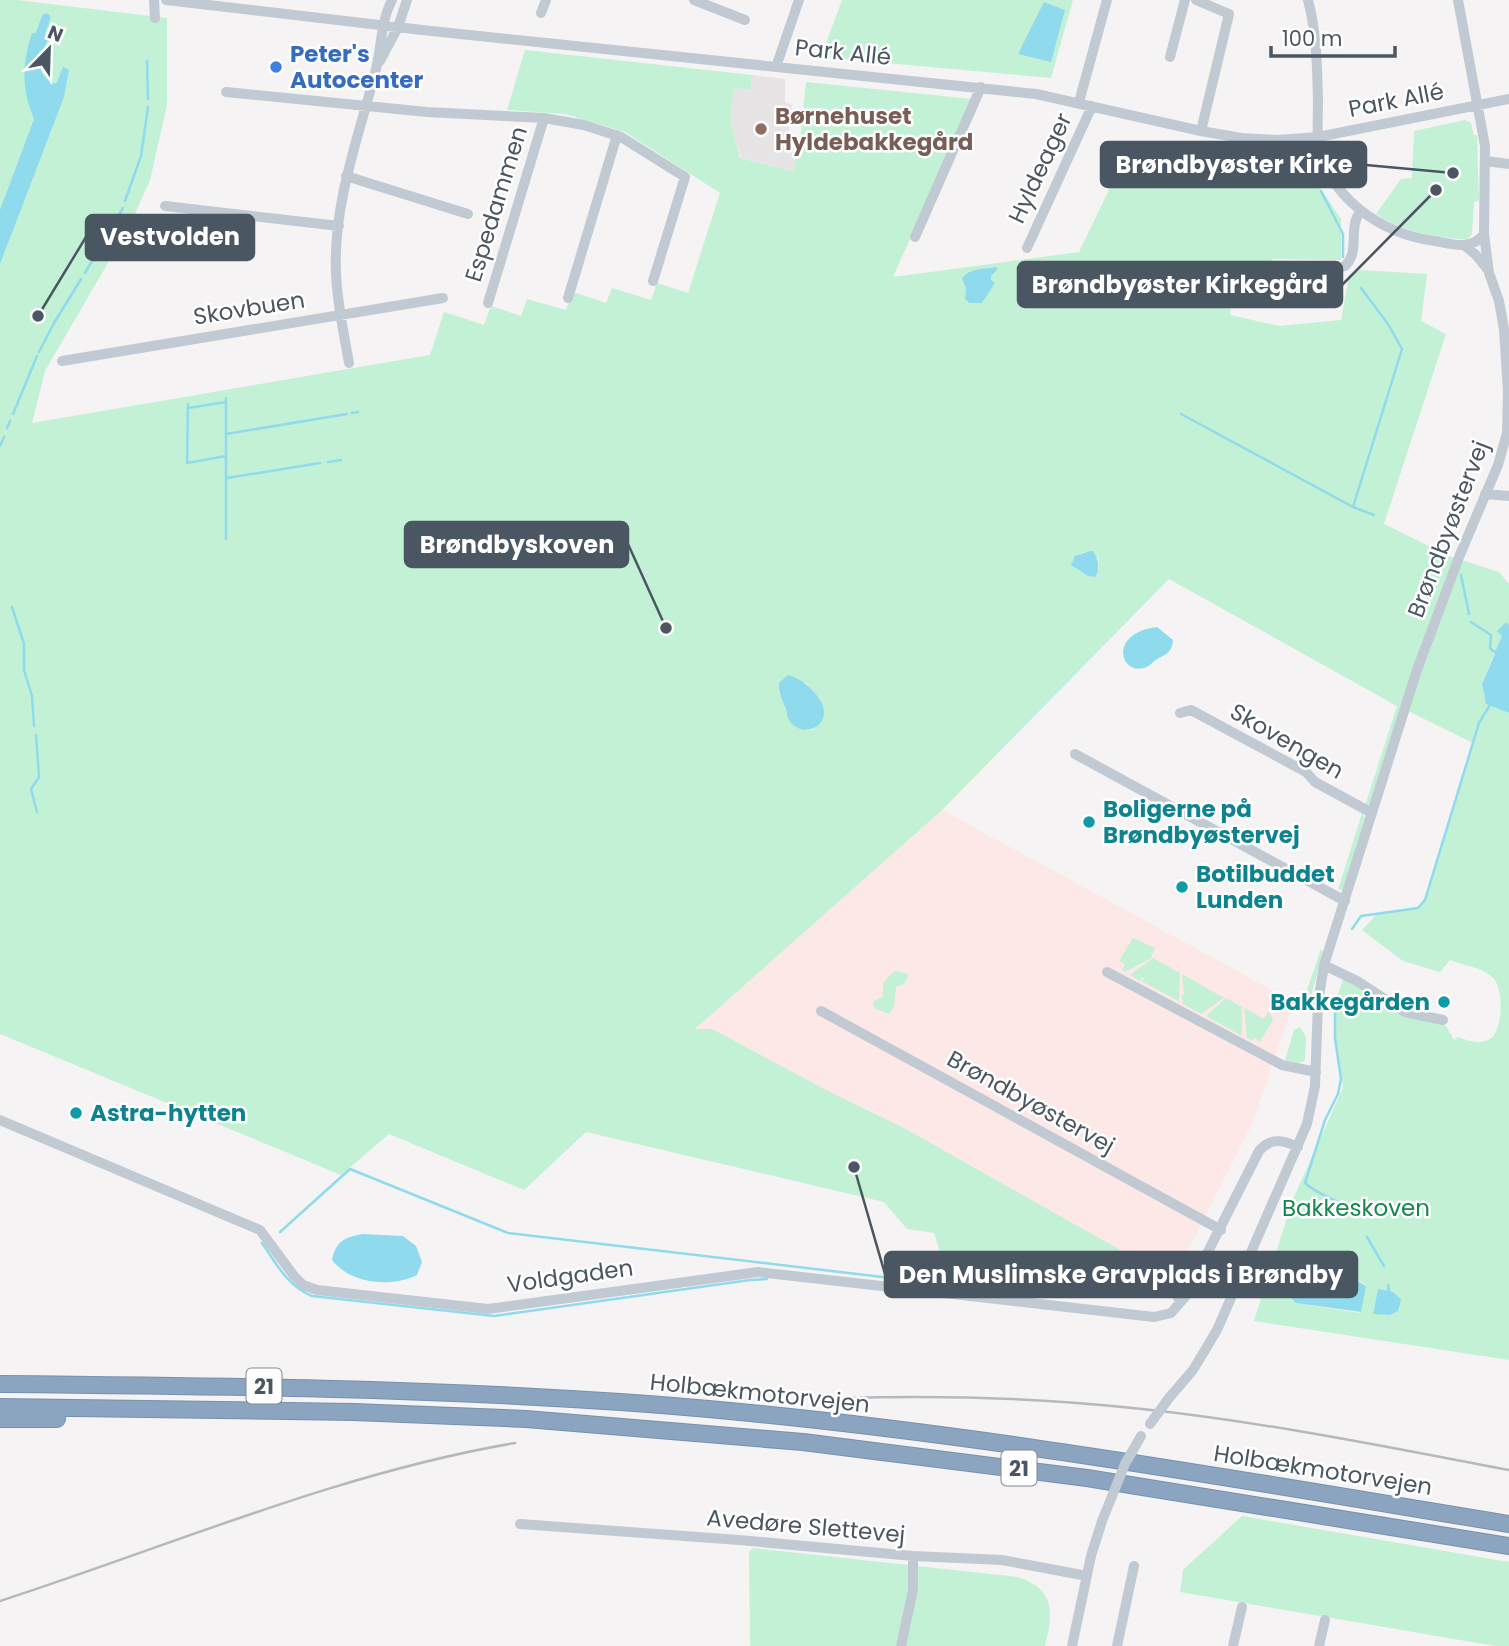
<svg xmlns="http://www.w3.org/2000/svg" width="1509" height="1646" font-family="Poppins,sans-serif">
<style>
.education{fill:#e6e4e5}
.medical{fill:#fce8e6}
.green{fill:#c3f1d5;fill-rule:evenodd}
.water{fill:#90daee}
.lines{fill:none;stroke-linecap:round;stroke-linejoin:round}
.stream{stroke:#90daee;stroke-width:2.5}
.canal{stroke:#90daee;stroke-width:9}
.highway-casing{stroke:#7690ad;stroke-width:18}
.minor{stroke:#c1cad2;stroke-width:10}
.highway{stroke:#8ba5c1;stroke-width:16}
.rail{stroke:#b5b8bd;stroke-width:2.5}
.minor-bridge{stroke:#c1cad2;stroke-width:10}
.shop-dot{fill:#3f7fe0;stroke:#fff;stroke-width:2.5}
.education-dot{fill:#8d6e63;stroke:#fff;stroke-width:2.5}
.culture-dot{fill:#0f9aa8;stroke:#fff;stroke-width:2.5}
.labels{text-anchor:middle;dominant-baseline:central;stroke-width:5;stroke-linejoin:round;paint-order:stroke}
.shield{fill:#fff;stroke:#808990;stroke-width:2}
.shield-label{font-size:21px;font-weight:bold;fill:#4a5661}
.street-label{font-size:23px;fill:#4a5661;stroke:#fff}
.shop-label{font-size:23px;font-weight:bold;fill:#366cbe;stroke:#fff;text-anchor:start}
.education-label{font-size:23px;font-weight:bold;fill:#785e54;stroke:#fff;text-anchor:start}
.culture-label{font-size:23px;font-weight:bold;fill:#0d838f;stroke:#fff;text-anchor:start}
.park-label{font-size:23px;fill:#17864f;stroke:#fff}
.leader{fill:none;stroke:#4a5661;stroke-width:2.5}
.callout-dot{fill:#4a5661;stroke:#fff;stroke-width:2.5}
.callout{fill:#4a5661;stroke:#4a5661;stroke-width:2.5}
.callout-label{font-size:24px;text-anchor:middle;font-weight:bold;fill:#fff}
</style>
<rect width="100%" height="100%" fill="#f5f3f3"/>
<path class="education" d="M752,75L785,79V102L792,105L788,139L800,142L793,171L741,158L729,119L734,88L751,90Z"/>
<path class="medical" d="M942,810L1294,1002L1252,1124L1172,1282L1149,1266L902,1127L694,1029Z"/>
<path class="green" d="M0,0H17L167,18V105L150,180L130,225L45,371L32,423L430,355L444,312L484,325L491,306L521,316L527,299L566,310L573,292L606,303L612,288L651,300L657,283L688,293L720,193L625,132L565,114L507,110L525,50L752,75L751,90L734,88L730,119L740,158L793,171L800,142L806,82L972,99L893,277L1079,252L1120,167L1238,176L1245,160L1273,163L1303,162L1341,219V260L1274,259L1234,281L1230,315L1279,326L1341,320L1349,276L1360,270L1427,274L1421,321L1446,334L1384,524L1449,556L1499,572L1509,584V625L1506,622L1498,631L1502,636L1482,684L1486,704L1509,713V1360L1254,1321L1293,1199L1343,1088L1335,1038L1334,1009L1344,975L1446,1026L1454,1040L1458,1037C1468,1041 1480,1045 1490,1039C1503,1031 1504,990 1494,979C1484,967 1464,966 1450,960L1440,972L1403,961L1362,930L1376,915L1418,908L1425,900L1473,743L1402,708L1371,804L1365,806L1397,706L1169,579L942,810L695,1029H712L830,1092L902,1127L1149,1266L1138,1287L1096,1266L1074,1259L1047,1265L1034,1288L948,1277L934,1233L907,1229L884,1202L586,1132L524,1190L389,1134L341,1175L0,1034ZM988,269L991,280L982,303H968L965,299L966,288L962,279C967,267 979,273 988,269ZM1090,551L1098,559L1099,569L1092,577L1076,569L1079,554ZM806,683L821,700L813,730H806L793,724L778,691ZM1309,1259L1335,1268L1366,1285L1360,1313L1296,1303ZM1378,1289L1387,1290L1397,1295L1393,1314H1373Z
M842,0H1073L1051,78L821,57Z
M1465,120L1471,123L1474,135H1477L1479,201L1474,202L1472,234L1467,240C1434,236 1404,233 1376,214L1401,179L1412,178L1414,131Z
M1362,813L1366,819L1344,889L1338,890Z
M1133,938L1155,948L1151,958L1125,972L1122,970L1125,964L1119,961Z
M1321,949L1323,953L1309,1003L1306,1004V993Z
M1153,958L1180,973L1179,1001L1141,981L1144,979L1142,977L1140,981L1130,975Z
M894,971L907,973L908,976L904,984L896,987L894,1006L889,1014L874,1008L873,1002L883,996V983Z
M1182,974L1224,998L1201,1014L1183,1004L1182,995H1184Z
M1226,998L1242,1007V1036L1206,1016Z
M1244,1008L1264,1019L1268,1012L1270,1013L1273,1020L1260,1042L1254,1038L1252,1041L1247,1038Z
M1300,1027L1306,1037L1305,1061L1298,1063L1285,1060L1294,1030Z
M1242,1516L1509,1562V1646H1495L1180,1592L1183,1570Z
M753,1548L1018,1577C1056,1590 1053,1613 1045,1646H750L749,1552Z"/>
<path class="water" d="M1044,2L1065,10L1051,62L1018,54Z
M32,33L50,34C43,55 29,71 56,84L63,67L69,70L64,97L0,264V210L34,119C21,88 22,64 32,33Z
M996,267L998,269L991,276V280L995,283L982,303H969L965,299L966,288L962,279C967,268 985,269 996,267Z
M1090,551H1093C1098,559 1101,568 1095,577L1088,576L1071,565L1075,556Z
M1506,622L1509,625V713L1486,704L1482,684L1495,654L1493,651L1496,650L1502,636L1497,631Z
M1157,627L1173,640C1172,652 1167,654 1157,659C1153,661 1151,666 1144,668C1119,674 1109,633 1157,627Z
M788,675C799,678 807,684 815,693C841,722 804,743 789,720C787,717 787,713 786,709C782,700 778,693 779,683Z
M363,1234L403,1236L416,1246L422,1262L417,1275C390,1288 351,1284 332,1260C336,1241 345,1237 363,1234Z
M1309,1259L1335,1268L1366,1286L1361,1312L1296,1303L1289,1295L1290,1277L1301,1261Z
M1378,1289C1388,1290 1395,1291 1401,1300L1398,1311L1390,1315L1373,1314Z"/>
<g class="lines">
<path class="stream" d="M147,61L148,99
M1321,191L1343,234V257
M125,201L141,156L148,107
M85,273L123,208
M39,352L54,323L81,279
M188,404L187,463L226,456
M188,408L226,402
M352,413L358,412
M13,414L37,356
M1181,414L1353,507L1374,515
M7,428L10,421
M226,434L347,414
M0,446L4,437
M328,462L341,460
M227,478L320,463
M1353,507L1402,349L1388,324L1361,288
M226,539V398
M1461,575L1469,614
M12,607L24,644V670L32,696L34,726
M1471,622L1491,635L1490,648L1493,651
M36,735L39,777L31,789L37,812
M1352,929L1361,916L1418,908L1425,900L1479,723L1490,705
M1335,1001V1038L1341,1079L1338,1094L1325,1120L1305,1183C1320,1197 1344,1201 1357,1216
M280,1232L350,1169L508,1233L1036,1295
M1367,1237L1384,1266
M262,1243C276,1263 287,1286 312,1296L494,1316L750,1280L767,1279
M1388,1285L1389,1291"/>
<path class="canal" d="M37,42L46,18"/>
<g class="highway-casing">
<path id="highway" d="M0,1384C216,1386 432,1388 648,1404C937,1426 1223,1477 1509,1524
M0,1407L354,1412L526,1419L803,1442L1087,1478L1509,1546
M0,1419H57"/>
</g>
<path class="minor" d="M154,0L155,18
M166,0L422,30L1036,94L1201,131L1241,138L1278,140L1318,137L1509,99
M694,0L745,20
M1196,0L1229,14L1201,131
M1308,0C1317,34 1317,67 1318,101C1318,114 1317,127 1318,139C1326,197 1381,234 1435,241C1452,244 1472,251 1484,234
M541,13L546,0
M1170,57L1185,0
M380,61L398,27L407,0
M776,67L799,0
M226,92L427,112L544,118L584,125L621,137L685,177L653,281
M1079,102L1107,0
M1486,161L1509,164
M346,176L468,214
M165,206L339,226
M915,237L981,87
M1464,245L1476,255L1488,270
M1027,248L1092,106
M1293,266L1338,268L1345,266C1361,251 1347,227 1361,211
M568,298L617,135
M488,303L544,118
M62,361L443,298
M349,363C344,334 337,303 336,273C333,204 358,139 375,73C382,48 380,23 392,0
M1485,494L1509,496
M1180,713L1191,710L1306,772L1315,782L1372,813
M1075,754L1345,901
M1324,965L1357,981L1405,1012L1443,1020
M1107,972L1282,1065L1316,1072
M821,1011L1221,1230
M0,1120L260,1230L294,1276L303,1285L317,1290L488,1309L758,1272L1154,1317L1171,1313L1185,1297
M1178,1298L1185,1297L1259,1151C1271,1137 1282,1140 1298,1147
M1169,1398L1193,1370L1217,1330L1307,1124L1315,1086L1318,1003L1324,965L1417,670L1459,557L1498,465L1507,433L1508,392L1504,329L1499,301L1489,273L1484,234L1485,146L1458,0
M520,1524L739,1540L913,1556L1002,1560L1087,1576
M901,1646L913,1590V1556
M1072,1646L1091,1556L1102,1521
M1117,1646L1134,1566
M1233,1646L1242,1607
M1319,1646L1325,1620"/>
<use href="#highway" class="highway"/>
<path class="rail" d="M844,1398C943,1395 1043,1398 1142,1409C1265,1422 1387,1447 1509,1470
M0,1601C170,1546 338,1473 515,1443"/>
<path class="minor-bridge" d="M1150,1424L1169,1398
M1102,1521L1125,1464L1141,1436"/>
</g>
<circle class="shop-dot" cx="276" cy="67" r="7"/>
<circle class="education-dot" cx="761" cy="129" r="7"/>
<g class="culture-dot">
<circle cx="1089" cy="822" r="7"/>
<circle cx="1182" cy="887" r="7"/>
<circle cx="1444" cy="1002" r="7"/>
<circle cx="76" cy="1113" r="7"/>
</g>
<g class="labels">
<g class="shield">
<rect x="246.5" y="1368.5" width="35" height="35" rx="5"/>
<rect x="1001.5" y="1450.5" width="35" height="35" rx="5"/>
</g>
<g class="shield-label">
<text x="264" y="1386">21</text>
<text x="1019" y="1468">21</text>
</g>
<g class="street-label">
<text transform="translate(843 52) rotate(6)">Park Allé</text>
<text transform="translate(1396 100) rotate(-11)">Park Allé</text>
<text transform="translate(1040 168) rotate(-65)">Hyldeager</text>
<text transform="translate(496 204) rotate(-73)">Espedammen</text>
<text transform="translate(249 308) rotate(-9)">Skovbuen</text>
<text transform="translate(1448 529) rotate(-69)">Brøndbyøstervej</text>
<text transform="translate(1287 741) rotate(30)">Skovengen</text>
<text transform="translate(1031 1102) rotate(29)">Brøndbyøstervej</text>
<text transform="translate(570 1276) rotate(-8)">Voldgaden</text>
<text transform="translate(760 1393) rotate(6)">Holbækmotorvejen</text>
<text transform="translate(1323 1470) rotate(9)">Holbækmotorvejen</text>
<text transform="translate(806 1526) rotate(5)">Avedøre Slettevej</text>
</g>
<g class="shop-label">
<text x="290" y="54">Peter's<tspan x="290" dy="26">Autocenter</tspan></text>
</g>
<g class="education-label">
<text x="775" y="116">Børnehuset<tspan x="775" dy="26">Hyldebakkegård</tspan></text>
</g>
<g class="culture-label">
<text x="1103" y="809">Boligerne på<tspan x="1103" dy="26">Brøndbyøstervej</tspan></text>
<text x="1196" y="874">Botilbuddet<tspan x="1196" dy="26">Lunden</tspan></text>
<text x="1430" y="1002" text-anchor="end">Bakkegården</text>
<text x="90" y="1113">Astra-hytten</text>
</g>
<g class="park-label">
<text x="1356" y="1208">Bakkeskoven</text>
</g>
</g>
<path class="leader" d="M1453 173L1366 165M38 316L86 237M1436 190L1342 285M666 628L628 544M854 1167L885 1274"/>
<g class="callout-dot">
<circle cx="1453" cy="173" r="7"/>
<circle cx="38" cy="316" r="7"/>
<circle cx="1436" cy="190" r="7"/>
<circle cx="666" cy="628" r="7"/>
<circle cx="854" cy="1167" r="7"/>
</g>
<g class="callout">
<rect x="1101" y="142" width="265" height="45" rx="7"/>
<rect x="86" y="215" width="168" height="45" rx="7"/>
<rect x="1018" y="262" width="324" height="45" rx="7"/>
<rect x="405" y="522" width="223" height="45" rx="7"/>
<rect x="885" y="1252" width="472" height="45" rx="7"/>
</g>
<g class="callout-label">
<text x="1234" y="173">Brøndbyøster Kirke</text>
<text x="170" y="245">Vestvolden</text>
<text x="1180" y="293">Brøndbyøster Kirkegård</text>
<text x="517" y="553">Brøndbyskoven</text>
<text x="1121" y="1283">Den Muslimske Gravplads i Brøndby</text>
</g>
<g transform="translate(49 49) rotate(23)" stroke="#ffffff" stroke-width="5" paint-order="stroke">
<path d="M0-5L12 26L0 18L-12 26Z" fill="#4a5661"/>
<text y="-10" font-size="19" font-weight="bold" text-anchor="middle" fill="#4a5661">N</text>
</g>
<path d="M1271 46v10h124v-10" fill="none" stroke="#4a5661" stroke-width="3.5"/>
<text x="1282" y="46" font-size="21" fill="#4a5661" stroke="#ffffff" stroke-width="5" paint-order="stroke">100 m</text>
</svg>
